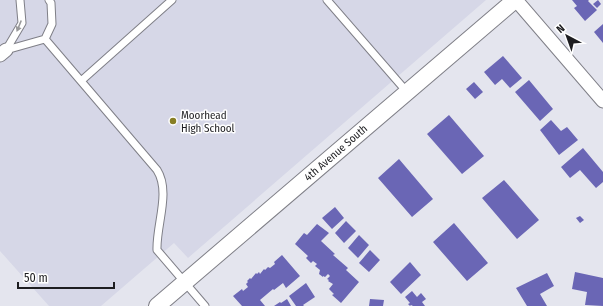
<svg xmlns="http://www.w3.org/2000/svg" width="603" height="306" font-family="'Fira Sans Condensed',sans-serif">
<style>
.built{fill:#d6d7e7}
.building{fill:#6a66b5}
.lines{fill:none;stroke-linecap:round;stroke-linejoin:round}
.service-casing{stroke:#7f7f87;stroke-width:9}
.minor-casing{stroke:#7f7f87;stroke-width:15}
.tertiary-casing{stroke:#7f7f87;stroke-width:18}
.service{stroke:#fff;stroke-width:7}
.minor{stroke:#fff;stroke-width:13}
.tertiary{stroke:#fff;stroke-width:16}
.oneway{fill:#99999b}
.poi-dot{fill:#877e24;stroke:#fff;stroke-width:1.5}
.labels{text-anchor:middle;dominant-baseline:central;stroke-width:3;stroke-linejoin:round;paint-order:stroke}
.poi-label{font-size:11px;fill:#1d1d20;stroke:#fff;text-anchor:start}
.street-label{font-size:11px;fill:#1d1d20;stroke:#fff}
</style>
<rect width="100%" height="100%" fill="#e4e5ee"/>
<path class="built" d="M0,0H486L188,258L174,243L101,306H49L0,251Z"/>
<path class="building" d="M572,0H589L588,1L597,10L585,21L574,8L577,6Z
M598,0L601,4L597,8L593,4Z
M603,24V43L594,32Z
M503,56L522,78L510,88L502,79L495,85L484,72Z
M529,80L553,109L540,121L515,92Z
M474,82L483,92L475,99L466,89Z
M449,115L484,156L462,174L427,134Z
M551,120L561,131L567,127L578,140L559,155L540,130Z
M583,148L603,172V182L596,188L580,170L570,178L561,167Z
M399,159L433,199L412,217L378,178Z
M504,180L539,220L517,239L482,198Z
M335,207L344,218L332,229L322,218Z
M580,216L584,220L580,223L576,218Z
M346,221L356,231L344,243L335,233Z
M454,223L488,263L467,281L433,242Z
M317,224L329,233L321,241L335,254L333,255L348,268L346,270L359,282L341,303L332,295L334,294L329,289L333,284L328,281L329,280L327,279L330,276L328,274L325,277L323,276V277L319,274L320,270L315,266L317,264L313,261L311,263L306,258L308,256L295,244L304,233L307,235Z
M359,235L369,245L358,258L348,248Z
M370,250L380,260L369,272L359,263Z
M282,255L300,276L286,288L283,283L274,290L273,289L260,300L265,306H242L233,296L242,289L243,291L248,287L246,284L248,282L247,281L250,278L251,279L256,273L257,274L259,272L260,274L264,269L265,270L268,267L270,268L275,264L274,262Z
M410,262L421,275L401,294L390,282Z
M575,272L603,278V306L585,305L587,292L572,289Z
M547,273L554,286L540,294L547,306H527L516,288Z
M306,283L315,297L303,305L304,306H296L289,296Z
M412,291L417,297L421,293L426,299L422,302L425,306H413L411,305L410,306L408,304L410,303L405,297Z
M287,299L291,306H274L280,302L281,303Z
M370,299L384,300L383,306H369Z"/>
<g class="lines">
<g class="service-casing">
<path id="service" d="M327,0L407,92
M45,39L157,170C171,192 156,225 157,250L205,306
M6,50L45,39L52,24L51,3L49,0
M6,50L22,23L20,0
M81,81L172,0"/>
</g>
<g class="minor-casing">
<path id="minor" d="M516,0L603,101
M0,55L6,50"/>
</g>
<g class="tertiary-casing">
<path id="tertiary" d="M157,306L515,0"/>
</g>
<use href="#service" class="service"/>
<use href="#minor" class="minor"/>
<use href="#tertiary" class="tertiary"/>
</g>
<defs><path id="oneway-solid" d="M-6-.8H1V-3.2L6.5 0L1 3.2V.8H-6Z"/></defs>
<use class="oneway" href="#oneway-solid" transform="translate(19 26) rotate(112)"/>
<circle class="poi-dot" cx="173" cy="121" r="4"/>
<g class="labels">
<g class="poi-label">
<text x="181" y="115">Moorhead<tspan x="181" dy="13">High School</tspan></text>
</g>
<g class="street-label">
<text transform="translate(336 153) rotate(-41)">4th Avenue South</text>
</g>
</g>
<g transform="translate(567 36) rotate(319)" stroke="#ffffff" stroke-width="3" paint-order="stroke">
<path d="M0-3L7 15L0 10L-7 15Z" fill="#1d1d20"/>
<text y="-6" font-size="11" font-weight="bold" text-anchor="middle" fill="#1d1d20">N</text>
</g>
<path d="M18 282v6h96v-6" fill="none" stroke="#1d1d20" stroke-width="2"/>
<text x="24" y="282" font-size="12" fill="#1d1d20" stroke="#ffffff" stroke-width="3" paint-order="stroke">50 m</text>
</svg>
